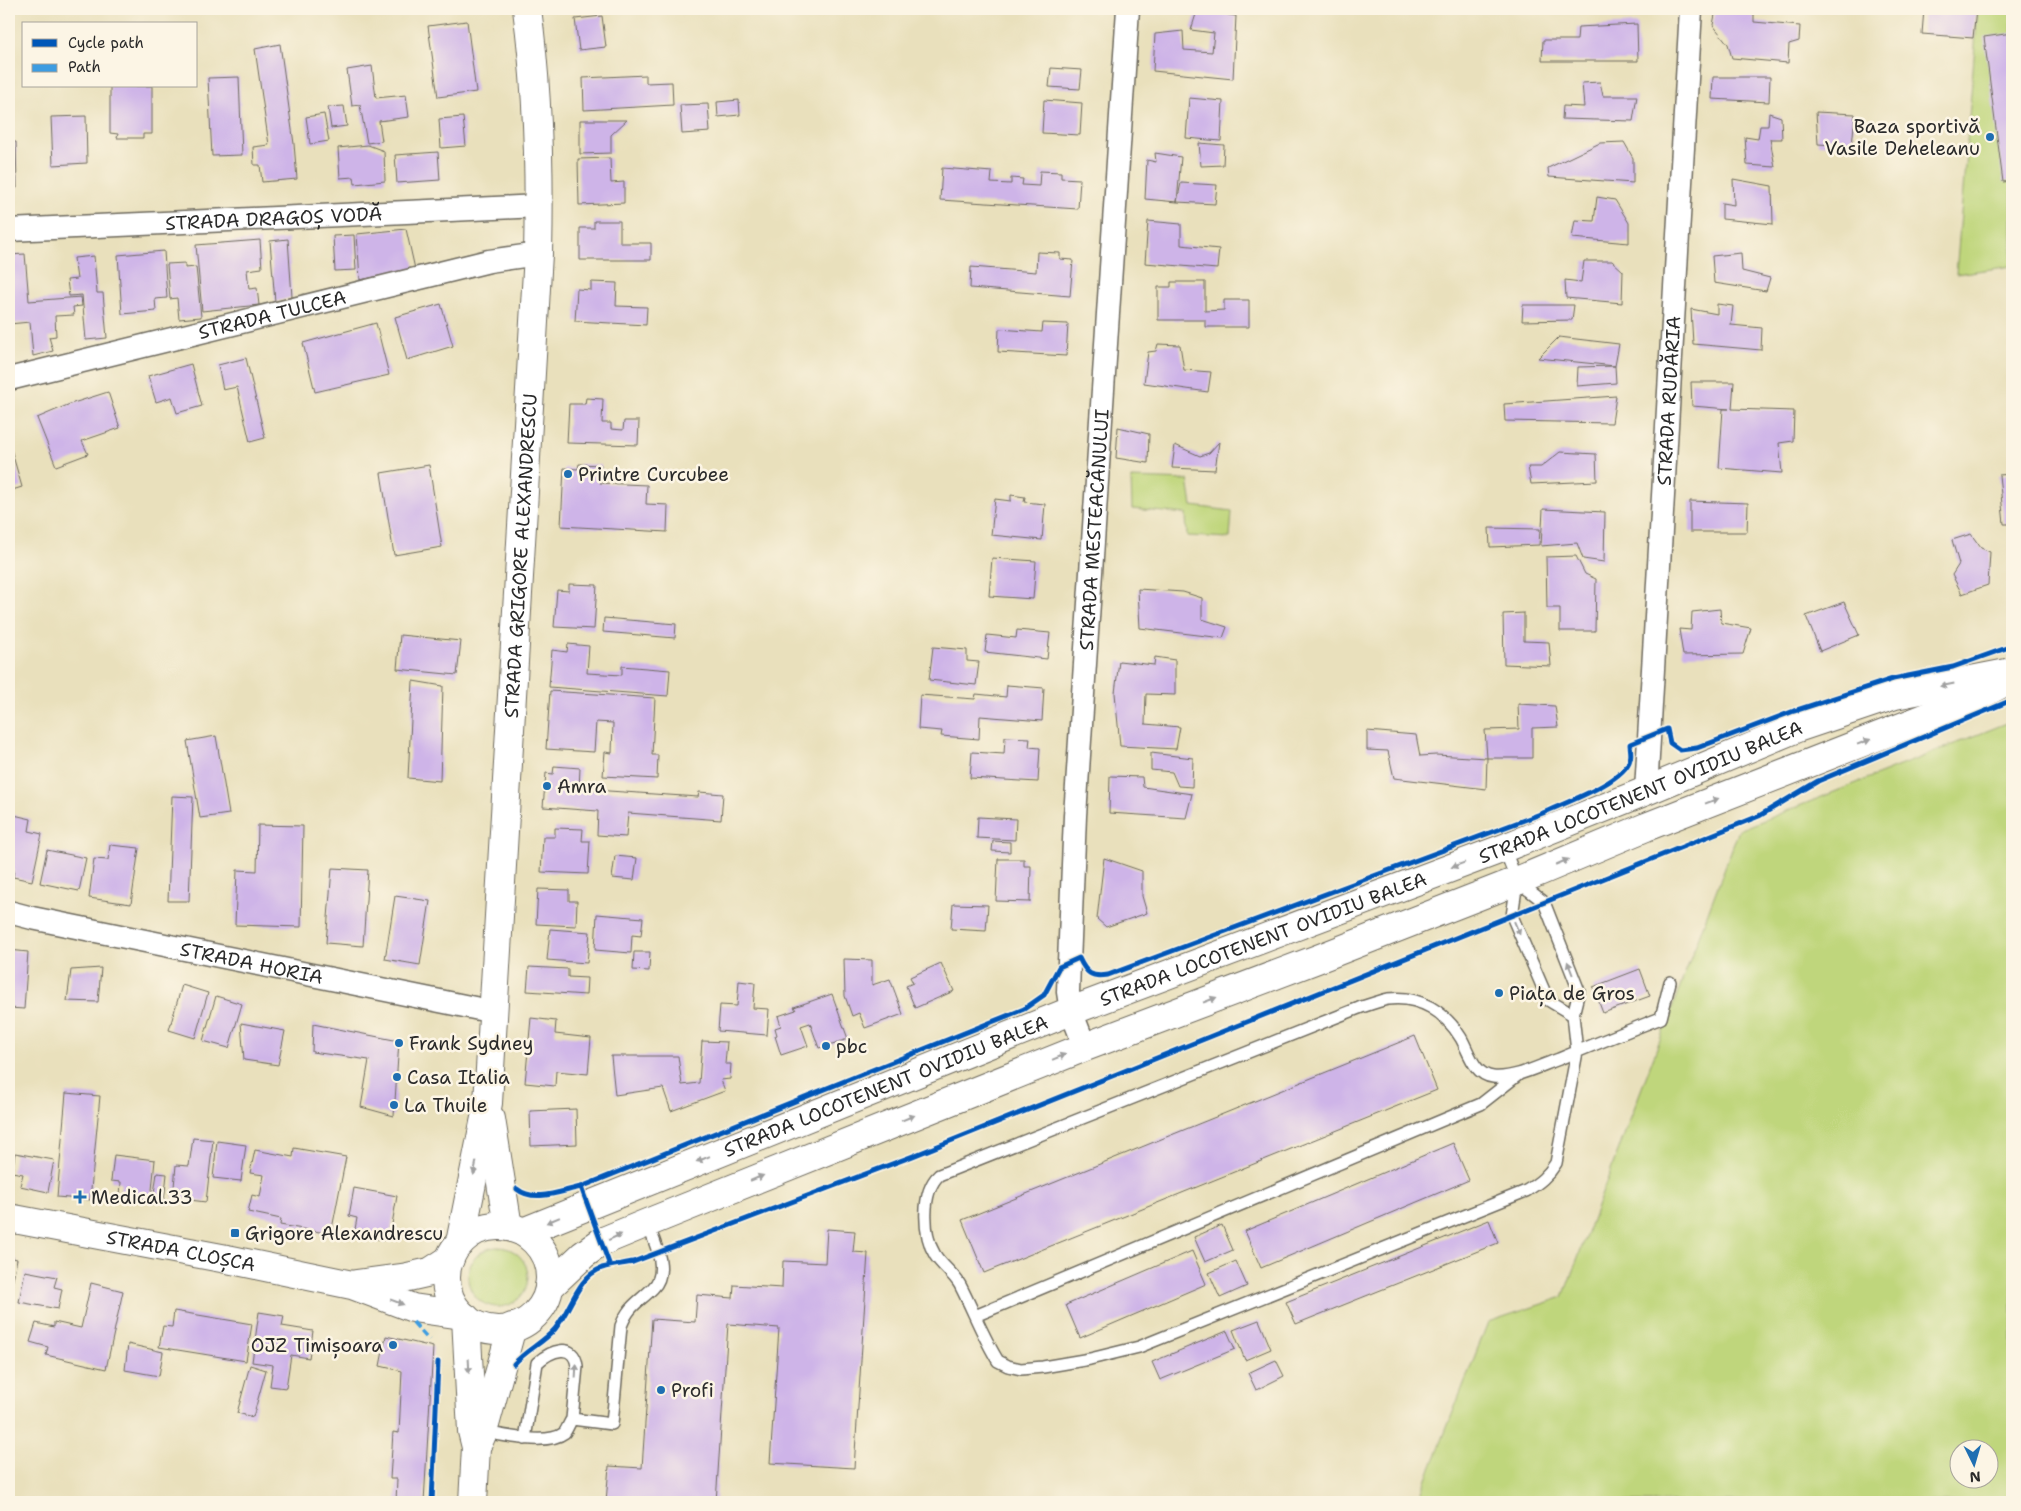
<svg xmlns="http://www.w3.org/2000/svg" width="2021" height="1511" font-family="'Shantell Sans',sans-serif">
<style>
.green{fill:#bfd67b;stroke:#758053;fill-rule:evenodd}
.building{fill:#ceb4e8}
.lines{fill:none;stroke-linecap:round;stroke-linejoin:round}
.lane-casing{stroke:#6e6a5e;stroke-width:14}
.street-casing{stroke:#6e6a5e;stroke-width:25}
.secondary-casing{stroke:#6e6a5e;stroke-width:30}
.primary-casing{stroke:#6e6a5e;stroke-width:30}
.lane{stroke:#fff;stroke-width:11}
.street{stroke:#fff;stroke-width:22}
.secondary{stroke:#fff;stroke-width:28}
.primary{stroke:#fff;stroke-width:28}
.quiet{stroke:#3d9ce1;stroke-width:4;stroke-dasharray:8 4;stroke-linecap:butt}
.cycleway-casing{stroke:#fcf5e5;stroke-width:8}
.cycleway{stroke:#0057b8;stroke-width:5}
.oneway{fill:#a0a0a0}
.poi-dot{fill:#1f6fb2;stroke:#fcf5e5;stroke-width:2}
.labels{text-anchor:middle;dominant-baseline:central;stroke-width:5;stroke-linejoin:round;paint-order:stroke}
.poi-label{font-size:19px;fill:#2b2b2b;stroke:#fcf5e5;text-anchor:start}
.street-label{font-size:19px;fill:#2b2b2b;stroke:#fcf5e5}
</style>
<rect width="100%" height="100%" fill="#fcf5e5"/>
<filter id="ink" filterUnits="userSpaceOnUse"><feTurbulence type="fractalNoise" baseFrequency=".02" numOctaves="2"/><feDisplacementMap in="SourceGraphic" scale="10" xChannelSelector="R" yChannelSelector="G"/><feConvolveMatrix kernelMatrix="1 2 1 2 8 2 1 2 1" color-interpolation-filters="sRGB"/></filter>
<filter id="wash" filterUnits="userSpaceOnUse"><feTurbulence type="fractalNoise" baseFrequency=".0096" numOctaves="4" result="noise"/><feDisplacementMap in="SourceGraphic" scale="20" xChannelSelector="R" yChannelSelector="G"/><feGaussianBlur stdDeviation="1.12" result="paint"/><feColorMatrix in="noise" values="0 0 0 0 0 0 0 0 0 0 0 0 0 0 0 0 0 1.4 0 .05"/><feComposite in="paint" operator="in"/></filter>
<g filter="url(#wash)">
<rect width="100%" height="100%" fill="#e9e0bc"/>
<path class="green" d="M1978,9H2012V266L1956,274Z
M1131,478L1188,480L1192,506L1232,511L1230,538L1187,536L1186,514L1132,509Z
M2012,721V1502H1418L1488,1322L1563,1297L1739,830ZM1988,1448V1478H1958V1448Z
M468 1277a30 30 0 1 1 60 0a30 30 0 1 1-60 0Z"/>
<g id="blocks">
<path class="building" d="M1172,9H1204V11L1236,16L1233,79L1153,71L1155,34L1183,31L1184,50L1212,52L1214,33L1191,30L1196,14L1172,13Z
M1716,9H1744L1754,14V22L1800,26L1799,41L1789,44L1788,63L1732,58L1728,44L1713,25Z
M1924,9H1976L1973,38L1922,34Z
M602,16L606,47L579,50L575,19Z
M467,21L476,92L438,97L428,26Z
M1637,24L1638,61H1542L1543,40H1577L1578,27Z
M2012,33V181L2003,182L1984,37Z
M280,44L294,144L297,179L262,182L260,165H254L253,147L269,145L255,49Z
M372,66L376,98L406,95L409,117L379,121L382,141L367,143L360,105L352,106L347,70Z
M1051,68L1082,70L1080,89L1049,87Z
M646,75V83L672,82L673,105L584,110L583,78Z
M239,77L242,155L212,156L208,78Z
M1713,77H1770L1769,102L1712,99Z
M1600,82L1603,96H1637L1633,121L1562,119L1563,106L1584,107L1582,83Z
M110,86H152V134H143V138H117L118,134L110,133Z
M1189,98L1223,101L1221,141L1186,138Z
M739,100L740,115L718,117L717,102Z
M1044,100L1082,103L1080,135L1042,133Z
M708,104L710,132L682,134L680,105Z
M344,106L347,126L331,128L328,107Z
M1816,112L1855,114L1852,146L1818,144Z
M1769,113L1781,117L1782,139H1770L1775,167L1747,165L1745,137L1758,139L1760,126H1768Z
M324,114L329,141L310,144L306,117Z
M86,116L87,163L53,165L51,117Z
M463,117L466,146L441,148L439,119Z
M580,120H627L611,135V153L580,154Z
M9,142H16L17,188L9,189Z
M1624,142L1633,158V183L1549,177L1548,168L1600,143Z
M1199,143L1224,145L1223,165L1201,166Z
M368,145L384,151L385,181L355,184L354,177L340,178L338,148Z
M438,152L440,180L397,183L395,155Z
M1155,153L1181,157L1177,202L1145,199L1147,160L1156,162Z
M610,158L611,183L624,182V203L579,205L578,159Z
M942,168L992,172L991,183L1011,184V178L1023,179L1022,185L1039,186L1040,171L1061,172V178L1080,179L1078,209L940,200Z
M1733,179L1772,186L1773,224L1722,219V203L1734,205Z
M1181,183L1217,185L1215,204L1177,202Z
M1597,197L1615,200L1629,223V243L1572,238L1575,220L1594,221Z
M594,221H620V243H651V260H580V228H594Z
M1148,221L1181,224V245L1219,249L1217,269L1145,263Z
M406,229L415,269L360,280L357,234Z
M354,235L356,270L335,271L333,236Z
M288,239L292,297L275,302L270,241Z
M260,240L262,268L247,270L249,289L257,288L259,305L202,311L196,245Z
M164,251L167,298L155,299L156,311L122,314L118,255Z
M1037,252L1060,253V259L1073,260L1070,296L970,288L971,267L1036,272Z
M1741,253L1742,271L1770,278L1766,291L1714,283L1712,256Z
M25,254L29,301L81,297L82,306L73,307L74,315L55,316L56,336L49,337L53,351L33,356L30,322L9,324V255Z
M94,256L97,293H103L107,338L86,340L82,295L69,296L67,280L77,279L74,258Z
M1584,261H1612L1623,271L1622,303L1566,298L1565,280L1581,282Z
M185,263V268L196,267L201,317L179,319L177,298L170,299L167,264Z
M591,282L617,283L616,306L647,307L646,325L575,321L577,289L591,290Z
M1171,282H1205V311L1224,310V300H1249V327H1205V320H1158V287H1171Z
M441,304L453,346L407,360L395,317Z
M1717,304L1733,306L1731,325L1762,328L1761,350L1693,344L1691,309L1717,314Z
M1523,305H1574L1572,320L1522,321Z
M376,323L389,375L315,392L303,343Z
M1043,323L1068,324L1066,356L998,352L999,329L1042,332Z
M1559,337L1619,344L1615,366L1616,383L1577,386L1578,367L1615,366L1538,358Z
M1158,344L1180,345L1184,370L1211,372L1208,392L1144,383L1148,352L1156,351Z
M246,358L265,438L250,442L237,387L223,390L218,365Z
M191,364L202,406L177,413L172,397L156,402L148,376Z
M1691,382H1734L1732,409L1794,411L1793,441L1779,443L1782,473L1719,468L1723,409H1729L1692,406Z
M108,392L120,428L82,441L88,454L56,466L37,418L70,404Z
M1616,396L1612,423L1505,421L1504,404Z
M586,398L603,399L602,423H611V429L623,430L624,421H639L638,445L567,443L569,404H585Z
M1118,427L1149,434L1148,463L1116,458Z
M9,442L22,487L9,491Z
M1219,442L1215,470L1172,468L1175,445L1200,456L1209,453Z
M1560,452L1596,454L1597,481L1531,484L1528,467H1541Z
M579,464L601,465L600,483L647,485L646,504L668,505L667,532L561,526L564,468L578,469Z
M429,465L442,547L394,555L381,473Z
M2012,474V524H2004L1999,475Z
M1011,495L1025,497L1024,502L1045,504L1042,540L991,535L995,499L1011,501Z
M1690,501L1748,503L1747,532H1690Z
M1543,509L1605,512L1604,562L1583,559L1577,543L1541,546Z
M1489,528L1540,529L1539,545L1490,547Z
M1971,534L1981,548L1990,552L1988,585L1962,594L1952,575L1959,564L1952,540Z
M1576,556L1585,574L1596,579L1595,631H1560V608H1547L1546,557Z
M992,558L1036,561L1033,599L989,596Z
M569,584L597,585L594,629L554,627L557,590L569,591Z
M1138,589L1183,592L1202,598V619L1227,627L1223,638L1140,628Z
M1844,602L1859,635L1820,651L1806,616Z
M1720,609L1721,623L1751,628L1743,654L1683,655L1679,629L1691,630L1692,612Z
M1524,613V641L1549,642L1551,666L1504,664L1503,614Z
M604,618L676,624L675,638L603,632Z
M1017,630L1050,633L1047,659L985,652L987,635L1016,638Z
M400,635L461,641L457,675L397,669Z
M568,644L589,646L587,673L622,675V666L670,670L668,696L549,687L552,650L567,652Z
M933,647L967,650V661L979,662L976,685L929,680Z
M1155,657L1175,660V695L1146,694L1145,724L1180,727L1176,749L1120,746L1115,693L1119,661L1154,665Z
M413,681L443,686L440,781L408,778Z
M1007,685L1044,688L1042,721L980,716L979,739L941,736L942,731L918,729L920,695L975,699L976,694L1006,697Z
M550,691L655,698L652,755H658L657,779L603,776L605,752L612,753L613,723L596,722L594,752L546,749Z
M1518,704L1555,706L1558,727L1532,728V758H1487L1485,730L1519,729Z
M1367,731L1416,735L1420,756L1436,755L1487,758L1486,789L1394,778L1388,751L1367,750Z
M216,736L229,814L200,818L187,741Z
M1005,737L1030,738L1029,747L1040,748L1038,782L970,778L972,752L1004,754Z
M1151,753L1193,758L1192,787L1178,786L1172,772L1151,770Z
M554,766L580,768L579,789L698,797L699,792L723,794L721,820L628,813L626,837L597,835L598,811L543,807L546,773L553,774Z
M1110,776L1142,777L1143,787L1192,794L1186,818L1109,813Z
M172,796L193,797L189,901H168Z
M10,814L31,819L29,831L42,834L32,881L13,877L14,870L9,869Z
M978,817L1016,819L1015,840L977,838Z
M258,825L303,826L301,927L235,925L237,870L257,871Z
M555,828L583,829L582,841H590L588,874L541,872L543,837H555Z
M993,841L1010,842V852L992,851Z
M110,845L139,848L131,904L89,898L94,859L108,860Z
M47,850L86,858L79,891L40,883Z
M615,856L637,858L634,880L612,878Z
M1104,858L1142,871V896L1147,913L1106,927L1097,919Z
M998,859H1024V866H1031L1030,902L996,901Z
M332,868L368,870L363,946L326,943Z
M538,889L569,890V901H577L576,926L536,924Z
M395,896L430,901L420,965L385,959Z
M953,904L988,905L986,931L951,929Z
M597,914L643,918L641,936L632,935L631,953L595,950Z
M550,929L590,932L587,963L547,960Z
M9,950L28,952L24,1009L9,1008Z
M634,952H650L649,971L633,970Z
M844,959L872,960V985L890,979L903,1014L865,1028L859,1013L852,1016L845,996Z
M941,963L954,991L915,1008L906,986L913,983L910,977Z
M529,967L568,969V977L587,978L586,995L527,991Z
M101,968L98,1002L67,1001L71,970Z
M1640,969L1650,996L1603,1013L1593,987Z
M739,981L755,983L753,1008L769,1009L767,1035L718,1031L720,1005L737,1006Z
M182,985L208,993L195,1038L169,1030Z
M832,994L848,1039L819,1048L810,1023L801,1026L808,1046L781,1055L775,1036L777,1035L775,1028L781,1026L778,1016L796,1010L794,1007Z
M216,996L242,1004L229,1048L203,1041Z
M531,1018L556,1021L555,1034L591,1038L588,1074L556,1071L555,1086L525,1083Z
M241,1023L285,1031L278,1065L244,1060Z
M313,1024L399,1041L394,1116L361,1107L369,1060L312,1052Z
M1415,1036L1437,1090L984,1273L962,1220Z
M702,1041L727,1042L725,1064H731L730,1079L721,1080L725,1091L671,1111L663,1088L615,1095L611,1056H678L682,1085L699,1083Z
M66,1093L100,1096L90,1200L57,1197Z
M576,1109L577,1144L531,1146L530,1111Z
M193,1138L213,1140L206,1202L173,1198L176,1165L189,1166Z
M217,1141L246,1145L241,1181L213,1178Z
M1453,1143L1469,1180L1261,1268L1245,1231Z
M294,1148L346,1157L331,1234L280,1225L281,1219L248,1212L252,1195L260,1197L264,1175L250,1173L255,1150L293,1157Z
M15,1153L54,1160L48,1192L20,1186L23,1174L12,1172Z
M114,1155L155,1160L151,1200L120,1196L121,1182L111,1181Z
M157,1173L167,1174L164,1201L153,1200Z
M354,1188L397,1196L389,1241L354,1235L357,1218L349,1216Z
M1489,1220L1498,1243L1296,1324L1286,1302Z
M1222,1225L1233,1250L1205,1262L1194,1237Z
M827,1229L855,1231L853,1252L868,1253L854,1468L770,1463L779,1328L728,1324L716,1502H606L609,1466L642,1468L652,1319L695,1322L697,1295L733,1298L734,1285L782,1288L783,1261L825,1263Z
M1192,1251L1206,1284L1080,1338L1066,1305Z
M9,1257L17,1259L10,1294H9Z
M1236,1261L1247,1286L1220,1298L1209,1273Z
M25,1271L57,1277L54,1287L62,1289L58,1309L19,1302Z
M91,1283L123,1291L106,1369L46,1355L48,1347L30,1342L36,1323L54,1327V1322L81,1328Z
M174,1311L252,1324L246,1361L159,1347L163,1326L172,1327Z
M259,1312L284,1316L282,1326L313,1331L309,1358L291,1355L286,1388L270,1386L273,1365L252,1362Z
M1259,1320L1271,1349L1245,1360L1233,1330Z
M1227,1331L1235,1349L1160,1380L1152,1362Z
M386,1336L433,1347L424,1502H396L397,1479H390L393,1432L399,1433L402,1371L380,1366Z
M128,1344L163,1352L159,1376L125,1370Z
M1276,1360L1284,1376L1256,1390L1248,1373Z
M250,1365L266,1370L253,1417L237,1413Z"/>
</g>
</g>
<g filter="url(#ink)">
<use href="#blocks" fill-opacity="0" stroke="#6e6a5e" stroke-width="1"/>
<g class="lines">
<g class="lane-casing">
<path id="lane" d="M1504,848L1517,881L1544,902L1579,991L1573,1015L1577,1052L1556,1163C1548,1176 1539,1183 1526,1191L1139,1347L1090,1359L1043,1367L1021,1369L1008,1366L998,1361C983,1337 973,1310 960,1285C954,1274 942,1266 935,1255C923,1235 921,1192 939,1175L1359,1008C1368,1005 1379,1001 1388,999C1420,995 1445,1012 1461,1038C1469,1052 1474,1075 1493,1077C1515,1079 1539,1066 1559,1059C1593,1045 1627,1031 1661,1018L1670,982
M1517,882L1512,916L1548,1000L1573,1015
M975,1316L1481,1104L1518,1075
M483,1432C503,1435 547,1446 564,1433C567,1430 569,1423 572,1419L612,1424L621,1326C629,1305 638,1303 653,1288C670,1271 654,1241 647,1223
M525,1439L537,1363C550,1351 574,1341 577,1366L572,1419"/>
</g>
<g class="street-casing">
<g id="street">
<path id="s1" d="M9,230L539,206"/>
<path id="s2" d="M9,379L489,261L538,254"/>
<path id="s3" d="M1646,791L1691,9"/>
<path id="s4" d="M9,912L32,918L494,1012"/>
<path id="s5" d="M1085,1047L1071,1011L1068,992L1069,963L1075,816L1128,9"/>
</g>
</g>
<g class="secondary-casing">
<g id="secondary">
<path d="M491,1119L508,1227"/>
<path id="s6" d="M460,1243L488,1103L538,254C540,172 538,90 527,9"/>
<path d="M466,1318L472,1431L476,1447L473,1502"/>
<path d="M479,1441L483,1432L512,1327"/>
</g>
</g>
<g class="primary-casing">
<g id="primary">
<path id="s7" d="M9,1218L232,1260L352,1285L413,1308L462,1315"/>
<circle cx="498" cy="1278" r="52"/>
<path id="s8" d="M523,1232L1071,1011L1504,848L1646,791L1797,728L1895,695L2012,672"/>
<path d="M356,1284L408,1277L430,1272L450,1259"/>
<path d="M549,1287L583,1255L601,1242L647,1223L1085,1047L1320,958L1517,881L1646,827L1968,701L2003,683"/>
</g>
</g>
<use href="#lane" class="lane"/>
<use href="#street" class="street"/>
<use href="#secondary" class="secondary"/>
<use href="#primary" class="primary"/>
<path class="quiet" d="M413,1322L429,1340"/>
<g class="cycleway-casing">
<path id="cycleway" d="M581,1187L610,1266
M517,1189C534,1203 561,1191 581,1187L1024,1009L1044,995L1059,967L1079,958C1086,973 1091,978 1108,975L1543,813C1564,803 1625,782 1630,759C1632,755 1630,748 1630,744L1667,729L1670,743L1680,750L1697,748L1794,711L1893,679L1953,667L2012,646
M514,1364C526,1350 543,1343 555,1329C571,1310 577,1277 602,1268C612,1265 623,1264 633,1262L913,1156L1759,816L1818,781L2012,700
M432,1502L438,1362"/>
</g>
<use href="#cycleway" class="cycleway"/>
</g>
<defs><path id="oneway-solid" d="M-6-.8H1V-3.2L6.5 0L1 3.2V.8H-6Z" transform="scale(1.25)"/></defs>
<g class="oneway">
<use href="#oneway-solid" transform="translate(1947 685) rotate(169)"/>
<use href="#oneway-solid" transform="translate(1864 742) rotate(-21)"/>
<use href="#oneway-solid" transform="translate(1712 801) rotate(-21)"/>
<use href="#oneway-solid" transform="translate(1562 862) rotate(-23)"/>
<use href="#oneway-solid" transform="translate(1458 865) rotate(160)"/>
<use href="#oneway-solid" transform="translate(1517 928) rotate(67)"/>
<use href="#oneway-solid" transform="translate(1570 968) rotate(-111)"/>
<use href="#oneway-solid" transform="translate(1210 1000) rotate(-21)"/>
<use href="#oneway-solid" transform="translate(1059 1057) rotate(-22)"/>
<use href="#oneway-solid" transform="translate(908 1118) rotate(-22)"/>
<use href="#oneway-solid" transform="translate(703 1159) rotate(158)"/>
<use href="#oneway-solid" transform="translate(475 1168) rotate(101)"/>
<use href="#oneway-solid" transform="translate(757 1178) rotate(-22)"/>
<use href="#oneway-solid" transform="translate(553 1220) rotate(157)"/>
<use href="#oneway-solid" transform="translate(615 1237) rotate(-24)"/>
<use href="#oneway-solid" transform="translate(397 1302) rotate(21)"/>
<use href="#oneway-solid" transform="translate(469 1366) rotate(87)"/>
<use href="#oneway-solid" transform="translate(576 1371) rotate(-87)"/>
</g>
</g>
<g class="poi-dot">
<circle cx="1990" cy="137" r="5"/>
<circle cx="568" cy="474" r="5"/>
<circle cx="547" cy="786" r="5"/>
<circle cx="1499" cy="993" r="5"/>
<circle cx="399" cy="1043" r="5"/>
<circle cx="826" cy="1046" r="5"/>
<circle cx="397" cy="1077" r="5"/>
<circle cx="394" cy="1105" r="5"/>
<path d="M77.5 1189.5h5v5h5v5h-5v5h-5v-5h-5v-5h5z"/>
<rect x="230" y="1228" width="10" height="10" rx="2.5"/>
<circle cx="393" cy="1345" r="5"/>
<circle cx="661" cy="1390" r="5"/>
</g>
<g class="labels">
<g class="poi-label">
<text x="1980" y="126" text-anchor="end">Baza sportivă<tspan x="1980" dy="22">Vasile Deheleanu</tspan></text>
<text x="578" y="474">Printre Curcubee</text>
<text x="557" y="786">Amra</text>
<text x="1509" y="993">Piața de Gros</text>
<text x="409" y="1043">Frank Sydney</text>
<text x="836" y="1046">pbc</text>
<text x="407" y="1077">Casa Italia</text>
<text x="404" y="1105">La Thuile</text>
<text x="91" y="1197">Medical.33</text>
<text x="245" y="1233">Grigore Alexandrescu</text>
<text x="383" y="1345" text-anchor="end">OJZ Timișoara</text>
<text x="671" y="1390">Profi</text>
</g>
<g class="street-label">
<text stroke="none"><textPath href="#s1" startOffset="265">STRADA DRAGOȘ VODĂ</textPath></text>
<text stroke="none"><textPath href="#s2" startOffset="271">STRADA TULCEA</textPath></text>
<text stroke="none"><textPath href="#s3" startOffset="391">STRADA RUDĂRIA</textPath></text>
<text stroke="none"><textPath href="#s5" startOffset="521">STRADA MESTEACĂNULUI</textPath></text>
<text stroke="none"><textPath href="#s6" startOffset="691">STRADA GRIGORE ALEXANDRESCU</textPath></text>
<text stroke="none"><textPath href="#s8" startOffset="1201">STRADA LOCOTENENT OVIDIU BALEA</textPath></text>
<text stroke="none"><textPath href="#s8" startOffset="796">STRADA LOCOTENENT OVIDIU BALEA</textPath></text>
<text stroke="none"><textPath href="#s4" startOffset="248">STRADA HORIA</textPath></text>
<text stroke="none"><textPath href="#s8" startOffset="391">STRADA LOCOTENENT OVIDIU BALEA</textPath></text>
<text stroke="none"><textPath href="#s7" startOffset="175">STRADA CLOȘCA</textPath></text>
</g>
</g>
<rect width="2021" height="1511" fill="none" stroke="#fcf5e5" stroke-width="30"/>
<rect x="22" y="22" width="175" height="65" fill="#fcf5e5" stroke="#a8a49b"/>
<rect x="32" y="39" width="25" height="8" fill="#0057b8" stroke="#a8a49b"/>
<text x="68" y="48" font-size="15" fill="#2b2b2b">Cycle path</text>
<rect x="32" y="64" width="25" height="8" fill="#3d9ce1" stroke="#a8a49b"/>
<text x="68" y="72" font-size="15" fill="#2b2b2b">Path</text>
<g transform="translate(1974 1464) rotate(175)"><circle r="24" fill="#fcf5e5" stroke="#a8a49b"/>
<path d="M0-4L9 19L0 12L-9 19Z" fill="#1f6fb2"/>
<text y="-8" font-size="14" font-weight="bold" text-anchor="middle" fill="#2b2b2b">N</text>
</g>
</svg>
